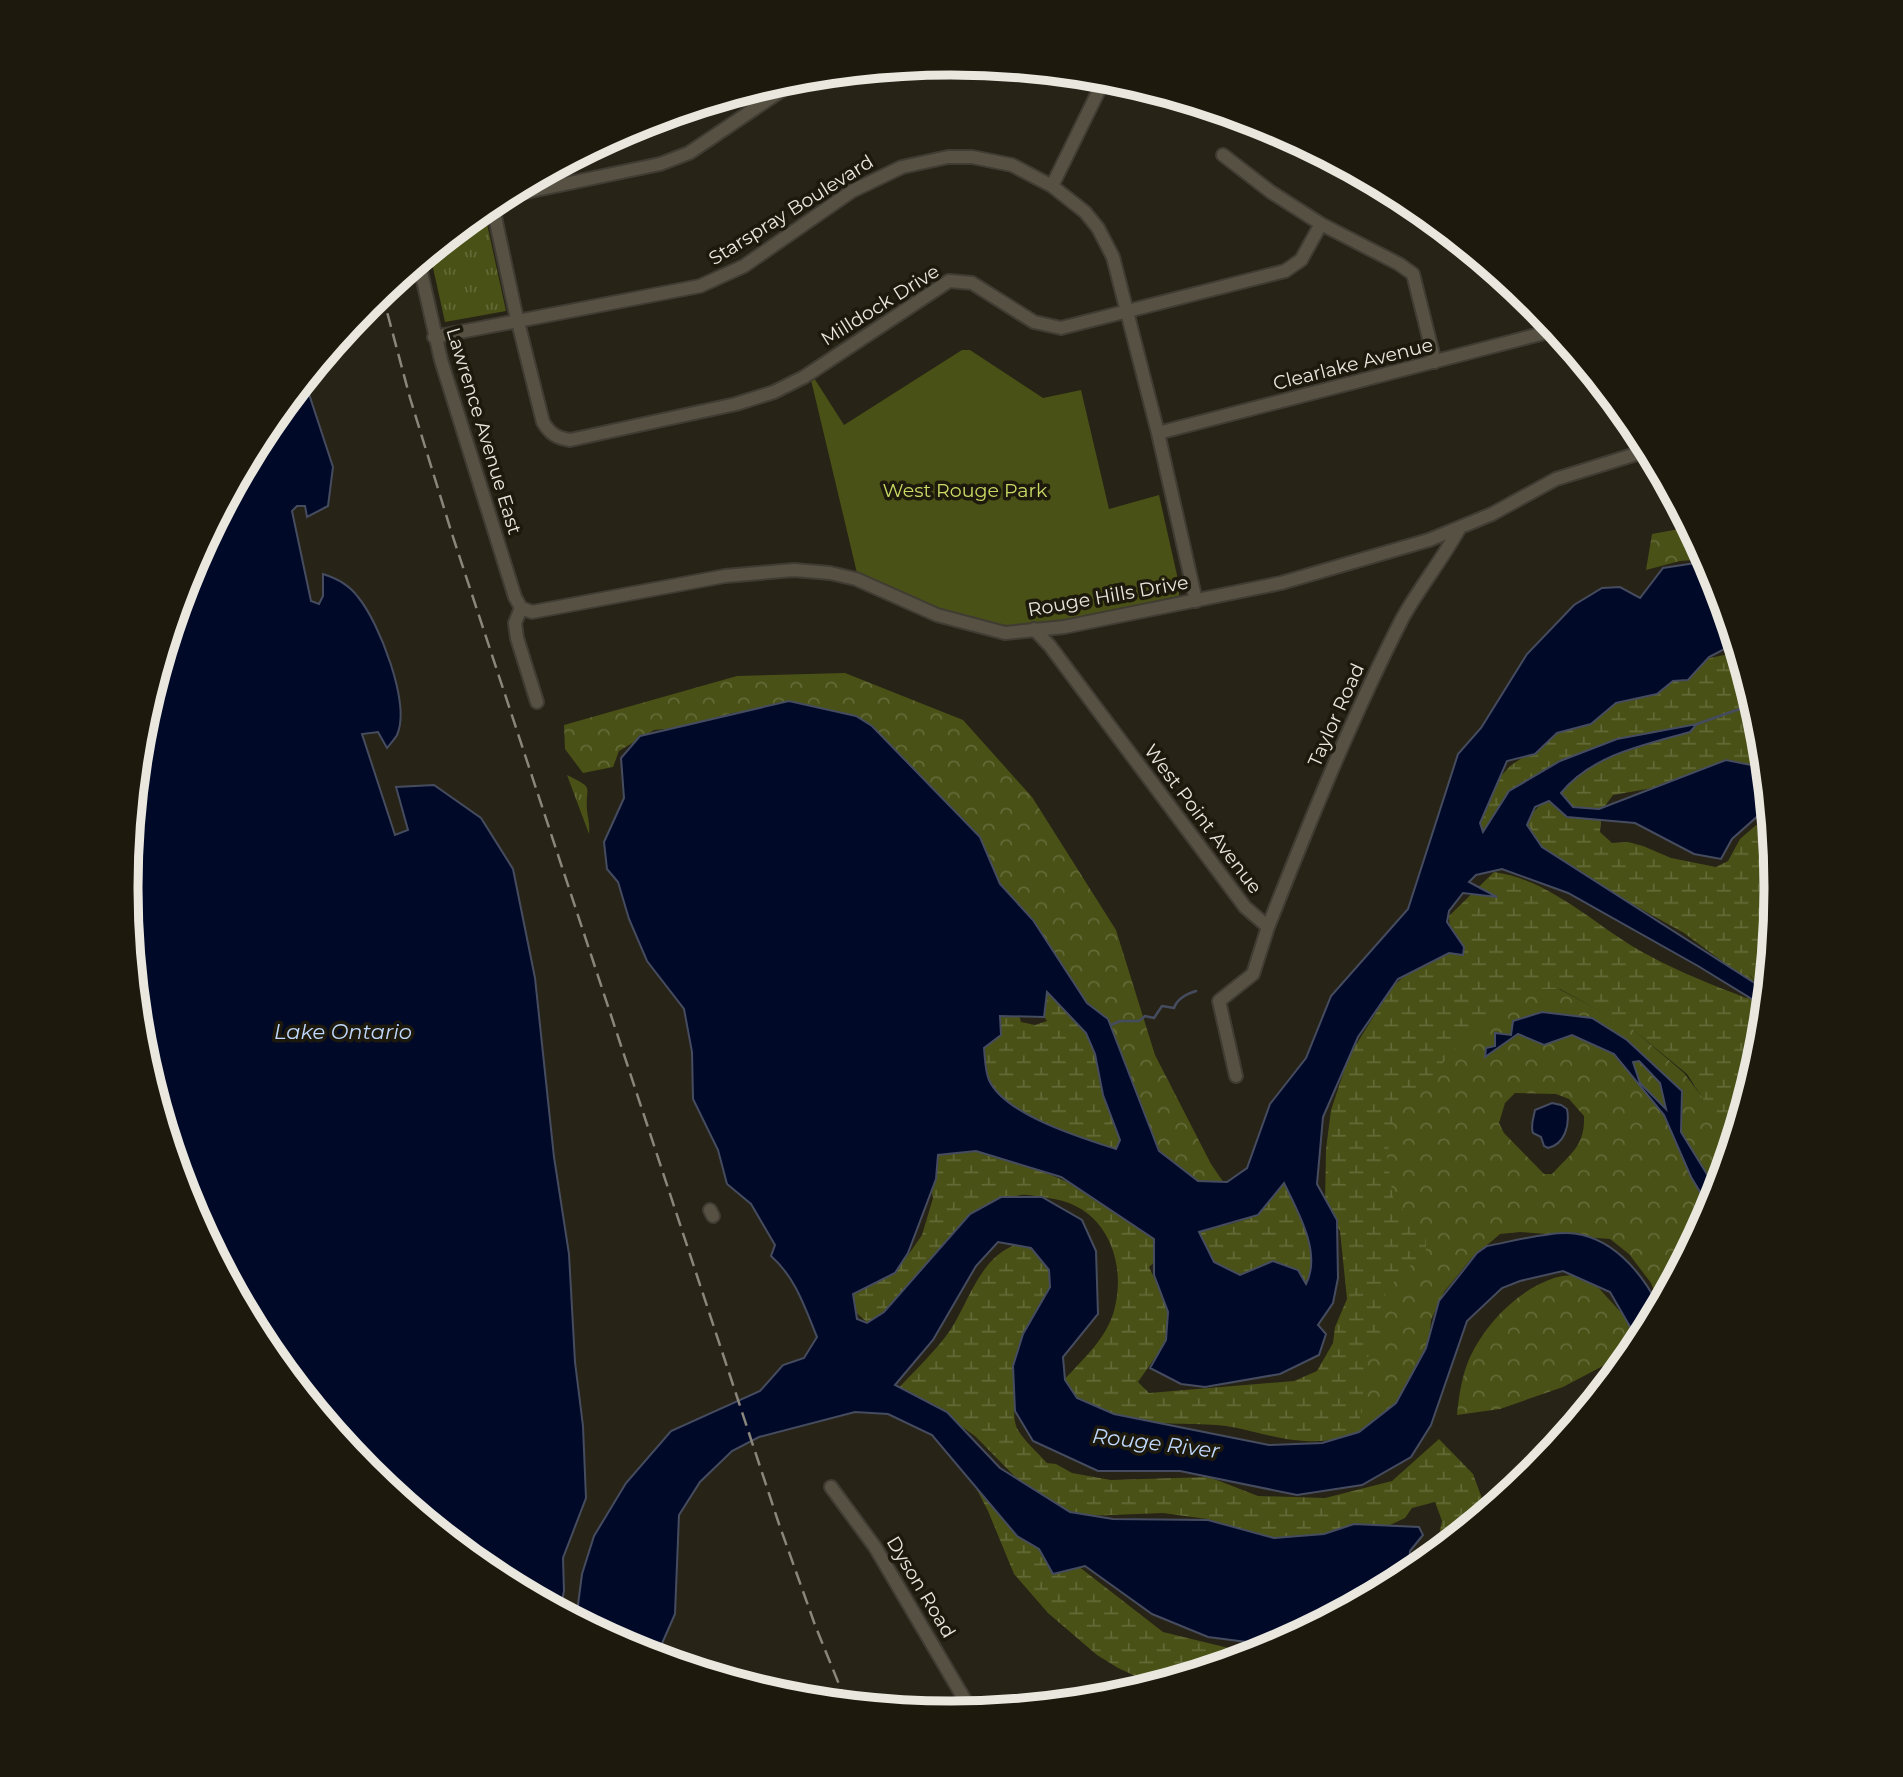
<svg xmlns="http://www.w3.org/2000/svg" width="1903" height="1777" font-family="Montserrat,sans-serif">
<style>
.grass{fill:url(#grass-tufts)}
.forest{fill:url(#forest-crowns);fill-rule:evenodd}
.wetland{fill:url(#wetland-marsh)}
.park{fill:#495116}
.water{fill:#000a28;stroke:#464c5f;stroke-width:2;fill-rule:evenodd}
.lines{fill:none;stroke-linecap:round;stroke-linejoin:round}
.stream{stroke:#464c5f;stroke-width:2.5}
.minor-casing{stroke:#403c33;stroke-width:16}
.minor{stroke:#565143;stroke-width:12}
.rail{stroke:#8a867c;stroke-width:2.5;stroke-dasharray:14 7;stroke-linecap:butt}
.labels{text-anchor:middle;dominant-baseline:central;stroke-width:7;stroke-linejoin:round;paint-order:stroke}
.street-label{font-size:19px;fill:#eae7df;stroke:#1d190d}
.park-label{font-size:19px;fill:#c9db65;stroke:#1d190d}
.water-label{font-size:21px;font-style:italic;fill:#bfd8fd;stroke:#1d190d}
.rim{fill:none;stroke:#eae7df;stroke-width:9}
</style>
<defs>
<pattern id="grass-tufts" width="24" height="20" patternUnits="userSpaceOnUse" patternTransform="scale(1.75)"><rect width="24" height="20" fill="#495116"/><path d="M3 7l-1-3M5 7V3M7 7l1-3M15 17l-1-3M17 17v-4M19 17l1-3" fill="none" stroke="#636a37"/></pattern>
<pattern id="forest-crowns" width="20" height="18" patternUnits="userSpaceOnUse" patternTransform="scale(1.75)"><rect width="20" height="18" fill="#495116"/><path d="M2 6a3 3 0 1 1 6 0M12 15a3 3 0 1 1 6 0" fill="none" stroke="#636a37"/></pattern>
<pattern id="wetland-marsh" width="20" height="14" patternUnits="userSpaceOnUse" patternTransform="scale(1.75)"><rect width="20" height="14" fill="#495116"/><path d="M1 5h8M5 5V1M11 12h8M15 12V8" fill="none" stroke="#636a37"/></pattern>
</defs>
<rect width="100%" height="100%" fill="#272316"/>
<path class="grass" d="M484,210L506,311L445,322L430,254Z
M567,775C596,790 585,784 587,810C588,819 590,825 589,834Z"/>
<path class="forest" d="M1690,527L1707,559L1680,561L1646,570L1652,534Z
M845,673L963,720L1032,797L1116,930L1155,1055L1211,1164L1226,1186L1197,1189L1174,1173L1158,1147L1109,1024L1075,989L853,718L828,709L789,707L733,713L676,728L654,730L619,751L613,767L583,773L565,749L564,725L737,676Z
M1756,961L1770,962L1767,994L1749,974L1746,965Z
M1537,987L1557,988L1629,1026L1684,1073L1706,1102L1736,1133L1714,1205L1660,1306L1651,1283L1629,1254L1610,1239L1520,1232L1500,1234L1471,1259L1444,1292L1431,1320L1426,1379L1365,1432L1357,1417L1365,1355L1383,1288L1423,1249L1424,1237L1390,1195L1384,1156L1393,1116L1464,1036L1514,998ZM1515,1093L1556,1094L1569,1099L1584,1116C1585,1146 1571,1153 1552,1174H1544L1504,1133L1499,1123L1505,1103Z
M1586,1274L1626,1318L1641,1342L1623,1365L1618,1358L1563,1387L1500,1409L1457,1415C1459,1395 1462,1375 1470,1357C1486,1323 1518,1290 1554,1278C1564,1275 1575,1275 1586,1274Z"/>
<path class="wetland" d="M1738,652L1761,728L1766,774L1757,765L1710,770L1670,785L1613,795L1602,810L1600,832L1612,843L1628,842L1643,846L1671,858L1716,867L1728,861L1740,839L1770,813L1777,889L1770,964L1758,963L1748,968L1750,976L1767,993L1761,1050L1736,1133L1707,1105L1687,1074L1631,1028L1560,989H1539L1516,998L1466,1037L1394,1118L1387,1157L1393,1197L1426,1239V1250L1386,1290L1379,1334L1368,1357L1360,1418L1365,1432L1358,1437C1341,1439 1322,1442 1305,1441C1278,1440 1252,1430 1226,1426C1179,1420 1086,1434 1064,1380C1083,1359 1106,1339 1114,1311C1128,1259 1104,1204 1048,1198C1039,1197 1029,1194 1021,1195C1014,1196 1007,1200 1001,1203L874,1329L846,1303L854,1287L871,1282L906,1258L922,1235L933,1198L925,1155C936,1152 950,1145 961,1144C971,1143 987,1152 997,1155C1034,1167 1157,1212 1161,1256L1149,1267L1170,1311V1336L1138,1382L1149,1393L1294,1381L1317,1371L1333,1343L1335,1327L1347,1299L1340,1231L1325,1204L1326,1149L1331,1110L1349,1056L1392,987L1408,973L1451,951L1449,916L1494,872C1553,880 1597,928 1648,955C1679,972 1713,985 1746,998L1753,994L1742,976L1684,933L1528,846L1518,827L1564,782L1487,838L1470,840L1493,785L1510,766L1529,753L1555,725L1676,677L1710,658Z
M975,915L1050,984L1068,1015L1098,1045L1103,1059L1101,1088L1128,1157L1002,1109L937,993L1017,1007L1021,1022L1035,1025L1047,1021Z
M1286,1155L1312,1234L1313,1294L1231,1321L1197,1232L1203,1225C1211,1225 1222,1226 1231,1224C1266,1215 1280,1188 1286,1155Z
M1022,1243L1036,1249L1056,1274C1045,1304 1001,1403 1018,1430C1025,1442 1038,1453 1047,1463L1056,1464L1072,1473L1111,1480L1209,1477L1258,1496L1325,1498L1392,1481L1439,1439L1473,1474L1487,1512L1435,1554L1442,1521L1435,1502L1412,1508L1405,1518L1379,1530L1256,1542L1207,1519L1163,1513L1087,1516L1040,1502L975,1436L931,1405L896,1391C914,1371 936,1351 951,1329C970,1299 982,1252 1022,1243Z
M961,1459L1060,1552L1163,1632L1241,1651L1260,1653L1155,1685L1118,1668L1097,1655L1048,1613L1014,1574L988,1511Z"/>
<path class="park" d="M962,350H970L1043,398L1081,390L1109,509L1159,495L1179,584V596C1123,608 1049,630 993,625C946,620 900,592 857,573L811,380L814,378L844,425Z"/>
<path class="water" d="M301,386L309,394L333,467L328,506L307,517L305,506H297L292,511L311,601L319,604L323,596V574C336,578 350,586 358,597C379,622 411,704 397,735C395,739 390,744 387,748L378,732L362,734L395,835L408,830L396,787L434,785L481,818L513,869L535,978L554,1157L569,1254L575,1362L583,1426L586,1498L563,1558L564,1591L560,1611L493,1575L368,1472L265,1347L189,1204L142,1049L126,888L142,727L189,572L265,430Z
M1708,561L1714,573L1736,643L1709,657L1688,680L1673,681L1657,694L1616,703L1591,724L1557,733L1535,754L1507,761L1480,823L1483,832L1509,791L1560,761L1617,739L1697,724L1690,732C1643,745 1592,755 1561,793L1573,807L1599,809L1726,760L1761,767L1766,772L1769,806L1732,839L1721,859L1694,854L1635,823L1567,817L1549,801L1535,807L1527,825L1542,847L1767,991L1765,1007L1698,966L1568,893L1502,869L1476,875L1469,882L1497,897L1463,893L1449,911L1447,922L1464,947L1463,955L1449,953L1398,979L1358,1037L1323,1117L1317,1184L1337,1220L1338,1278L1333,1303L1318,1325L1326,1334L1319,1355L1280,1374L1205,1387L1181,1384L1150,1368L1166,1340L1168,1312L1154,1275V1239L1061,1177L976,1151L938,1155L936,1179L908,1253L895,1273L853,1294L857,1319L867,1323L884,1312L970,1214L1001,1197H1042L1082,1220L1096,1251L1098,1314L1063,1357L1065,1380L1077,1398L1114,1414L1269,1445L1322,1443L1359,1432L1396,1403L1426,1348L1439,1301L1477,1253L1487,1246C1509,1242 1547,1232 1567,1233C1610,1234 1642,1272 1659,1307L1640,1344L1610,1292L1563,1271L1520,1281L1502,1288L1467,1321L1431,1425L1411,1457L1362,1485L1297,1495L1180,1471H1098L1033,1441L1015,1411L1013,1366L1023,1334L1050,1287L1049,1270L1031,1248L998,1242L976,1266L933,1340L895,1385L947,1412L1000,1468L1070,1512L1113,1519L1208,1520L1274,1538L1324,1534L1354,1524L1419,1527L1423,1535L1410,1551L1408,1576L1277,1646L1208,1637L1152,1614L1085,1566L1053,1574L1039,1549L1017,1536L932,1435L888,1414L855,1412L759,1437L732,1451L700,1482L679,1515L675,1614L656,1657L635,1651L576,1620L582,1574L594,1536L626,1483L671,1431L760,1391L783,1365L804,1358L817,1337C805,1308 796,1278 771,1256L775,1245L751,1204L727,1184L718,1150L693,1099L692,1052L684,1009L647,961L629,919L618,882L607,869L604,842L624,798L621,758L640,736L789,701L856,716L872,726L980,837L1000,884L1033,920L1087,1003L1108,1019L1159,1151L1198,1181L1227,1182L1247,1168L1270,1104L1306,1058L1331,996L1408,909L1458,754L1481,728L1527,654L1574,605L1602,588L1620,587L1640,598L1663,568ZM1047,992L1086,1033L1095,1054L1103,1095L1120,1140L1116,1149C1082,1138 1005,1115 989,1080C985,1071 985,1058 984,1048L1001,1035L1000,1016L1044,1017ZM1284,1183C1298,1212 1322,1253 1306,1284L1298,1270L1273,1261L1240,1275L1214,1262L1199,1232L1258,1215Z
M1542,1012L1592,1018L1627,1040L1682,1091L1681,1132L1718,1192L1711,1210L1691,1177L1664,1115L1614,1054L1572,1035L1544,1045L1518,1034L1485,1057L1486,1048L1495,1046V1033L1511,1035L1513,1021ZM1639,1061L1660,1083L1666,1109L1640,1083L1633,1062Z
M1552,1103L1561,1105L1567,1109C1570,1125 1565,1144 1548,1148L1544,1146L1541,1137L1533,1133C1530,1126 1534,1116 1535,1110Z"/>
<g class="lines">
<path class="stream" d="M1697,724L1754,704
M1111,1025L1120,1021H1139L1145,1016L1154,1018L1162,1006L1174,1008C1177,999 1186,994 1196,991"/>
<g class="minor-casing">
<path id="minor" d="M1223,155L1271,192L1321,224L1399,264L1413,274L1435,362
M1052,186L1105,78
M503,197L660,164L689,153L800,78
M492,203L515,310L543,422C550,434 557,438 570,440L736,404L774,392L804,377L949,281L972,283L1034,322L1061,328L1285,271L1301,260L1321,224
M419,263L441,360L515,597L521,608
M434,337L700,286L744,266L852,191L902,167L948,157H972L1012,165L1052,186L1085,212L1098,228L1113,257L1158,433L1196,601
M1158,433L1556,330
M521,608L532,612L725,576L794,570L830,573L856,579L937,615L1005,633L1064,627L1281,583L1429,540L1492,514L1556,479L1649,450
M521,608L515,623L517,638L537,702
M1034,629L1050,646L1245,907L1268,927L1253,974L1219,1001L1236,1076
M1268,927C1309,823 1351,719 1402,619C1419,588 1442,560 1459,529
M710,1210L713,1216
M831,1487L875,1547L972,1712"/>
</g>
<use href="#minor" class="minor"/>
<path class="rail" d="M382,293L410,398L452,534L779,1524L815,1625L847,1704"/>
</g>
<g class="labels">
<g class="street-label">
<text transform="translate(791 210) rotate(-32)">Starspray Boulevard</text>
<text transform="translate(880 305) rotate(-32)">Milldock Drive</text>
<text transform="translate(1353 364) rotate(-14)">Clearlake Avenue</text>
<text transform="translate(484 431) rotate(73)">Lawrence Avenue East</text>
<text transform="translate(1108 596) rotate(-10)">Rouge Hills Drive</text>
<text transform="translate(1336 715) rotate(-66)">Taylor Road</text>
<text transform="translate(1203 819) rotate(53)">West Point Avenue</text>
<text transform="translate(921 1587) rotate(59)">Dyson Road</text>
</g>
<g class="park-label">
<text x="965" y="490">West Rouge Park</text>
</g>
<g class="water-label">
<text x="343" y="1031">Lake Ontario</text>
<text transform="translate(1156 1443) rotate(7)">Rouge River</text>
</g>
</g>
<path d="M0 0H1903V1777H0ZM138 888a813 813 0 1 1 1626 0a813 813 0 1 1-1626 0Z" fill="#1d190d" fill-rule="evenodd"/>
<path class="rim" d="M138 888a813 813 0 1 1 1626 0a813 813 0 1 1-1626 0Z"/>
</svg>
